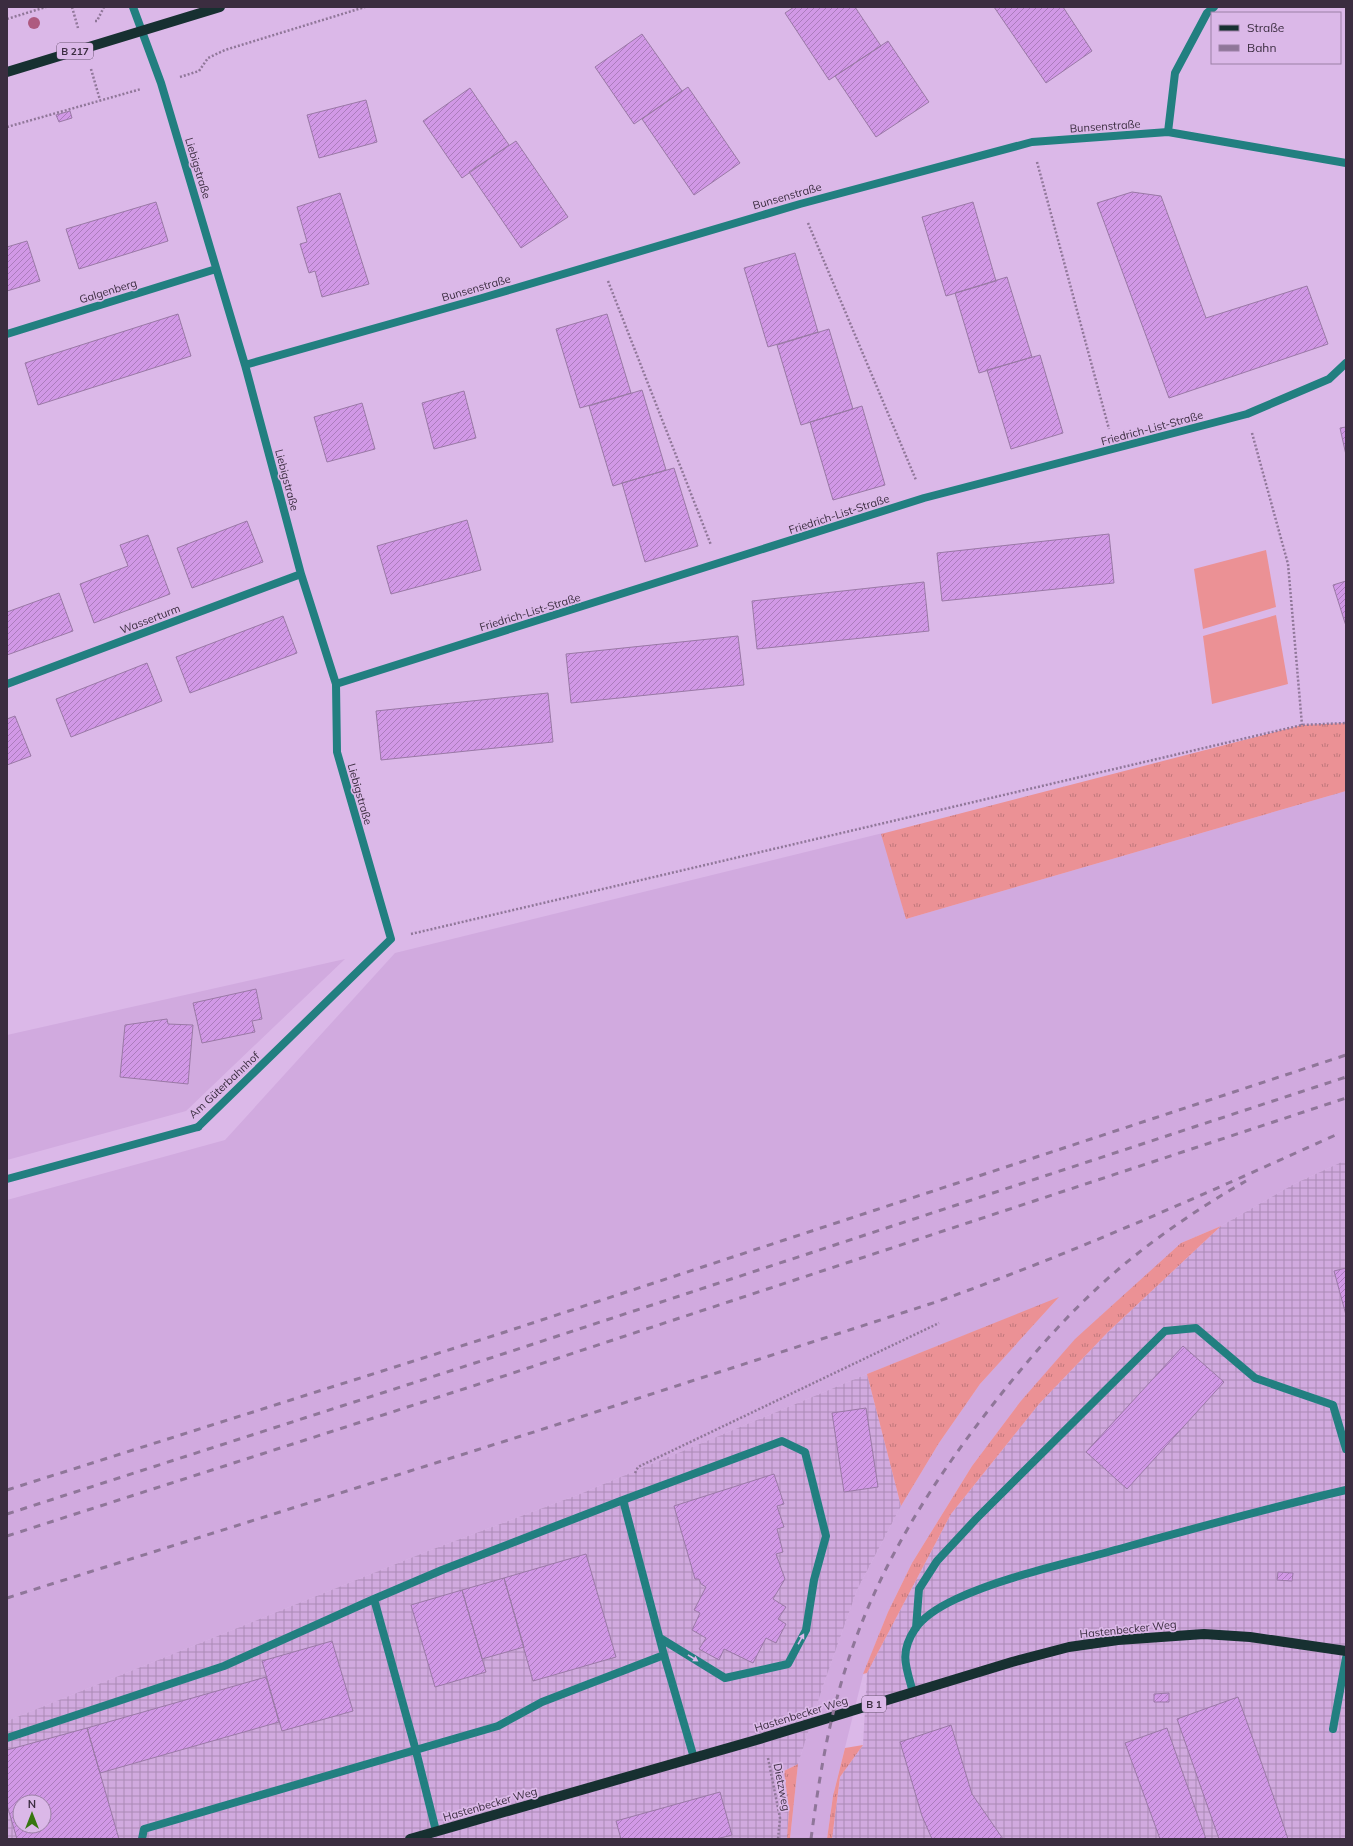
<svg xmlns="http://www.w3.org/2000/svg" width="1353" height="1846" font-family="Mulish,sans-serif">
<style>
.built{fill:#d1aadf}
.industrial{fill:url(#industrial-grid);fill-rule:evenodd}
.grass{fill:url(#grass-tufts)}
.garden{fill:#eb9195}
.building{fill:url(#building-hatch);stroke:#9a79a6;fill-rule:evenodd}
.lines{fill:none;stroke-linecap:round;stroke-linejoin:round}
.path{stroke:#907799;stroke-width:2.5;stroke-dasharray:2 2;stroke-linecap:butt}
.service{stroke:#227f80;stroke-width:8}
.minor{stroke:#227f80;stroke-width:8}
.primary{stroke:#173031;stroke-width:10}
.rail{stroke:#8f7699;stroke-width:3;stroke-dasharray:7 7;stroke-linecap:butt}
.tree{fill:#ae5a80}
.oneway{fill:#dbb8e8}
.labels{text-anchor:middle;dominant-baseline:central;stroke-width:3.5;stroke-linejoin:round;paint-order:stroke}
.shield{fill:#dbb8e8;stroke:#6b5772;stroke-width:1}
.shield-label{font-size:10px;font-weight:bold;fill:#3b2d40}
.street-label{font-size:11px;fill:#3b2d40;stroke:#dbb8e8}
</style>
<defs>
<pattern id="industrial-grid" width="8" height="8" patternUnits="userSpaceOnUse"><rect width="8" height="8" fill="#d1aadf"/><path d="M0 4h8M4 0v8" fill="none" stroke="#ab8bb6"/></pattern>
<pattern id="grass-tufts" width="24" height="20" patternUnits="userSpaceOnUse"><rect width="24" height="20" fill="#eb9195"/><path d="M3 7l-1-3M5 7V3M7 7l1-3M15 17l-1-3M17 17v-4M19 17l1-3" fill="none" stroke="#c0777b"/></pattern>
<pattern id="building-hatch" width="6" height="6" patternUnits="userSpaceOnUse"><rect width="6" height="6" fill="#d198e6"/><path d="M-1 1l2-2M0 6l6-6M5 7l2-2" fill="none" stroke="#ab7cbc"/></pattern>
</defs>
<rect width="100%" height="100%" fill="#dbb8e8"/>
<path class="built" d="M1346,791V1160L1294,1184L1221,1226L1181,1243L1076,1339L1020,1402L972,1466L912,1563L888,1612L863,1675L833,1796L827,1839H790L798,1764L823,1686L857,1590L901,1506L939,1443L980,1384L1058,1298L867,1374L580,1494L428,1551L7,1721V1200L225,1140L395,953L883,833L906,919Z
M345,959L186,1111L7,1160V1035Z"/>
<path class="industrial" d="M1346,1160V1839H832L840,1777L863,1745L867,1673L951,1514L1039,1404L1108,1332L1221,1226L1294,1184Z
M867,1374L901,1506L857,1590L823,1686L798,1764L784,1771L789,1809L787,1839H7V1721L428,1551L580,1494ZM20,1802H44V1826H20Z"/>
<path class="grass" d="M1346,723V791L906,919L881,834L1302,725Z
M1221,1226L1108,1332L1039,1404L951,1514L867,1673L863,1674L888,1612L912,1563L972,1466L1020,1402L1075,1339L1181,1243Z
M1059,1297L980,1384L939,1443L901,1506L867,1374Z
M863,1745L840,1777L832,1839H827L833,1796L845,1748Z
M798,1764L790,1839H787L789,1809L784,1771Z"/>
<path class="garden" d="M1266,550L1276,607L1203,629L1194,569Z
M1276,615L1288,684L1212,704L1203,636Z"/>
<path class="building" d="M794,7H855L881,46L829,80L785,13Z
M994,7H1063L1092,51L1046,83Z
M642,34L682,91L634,124L595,67Z
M888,41L929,102L876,137L835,76Z
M688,87L740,163L694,195L642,119Z
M470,88L509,145L462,178L423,121Z
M366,100L377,142L319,158L307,115Z
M70,111L72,118L59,122L56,115Z
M516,141L568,217L521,248L469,172Z
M1132,192L1161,196L1206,318L1307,286L1328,344L1169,398L1097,203Z
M340,193L369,284L322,297L315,271L309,273L300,244L307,242L297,207Z
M156,202L168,241L79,269L66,229Z
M973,202L996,281L946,296L922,217Z
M27,241L40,281L7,291V247Z
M795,253L818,332L768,347L744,268Z
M1007,277L1032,357L979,373L955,293Z
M178,314L191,356L38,405L25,363Z
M607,314L631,393L580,408L556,329Z
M829,329L853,409L801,425L777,345Z
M1040,355L1063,433L1011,449L987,370Z
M642,390L666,470L613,486L589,406Z
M464,391L476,438L434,449L422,403Z
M362,403L375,449L327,462L314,417Z
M862,406L885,485L833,500L810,422Z
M1346,427V455L1340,428Z
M674,468L698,546L645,562L622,483Z
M467,520L481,570L391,594L377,546Z
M247,521L263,562L192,588L177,548Z
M1109,534L1114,583L942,601L937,553Z
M148,535L170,594L94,623L80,584L128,566L120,545Z
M1346,581V626L1333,585Z
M924,582L929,631L757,649L752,601Z
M59,593L73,631L7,655V612Z
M283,616L297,653L190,693L176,657Z
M738,636L744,685L571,703L566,654Z
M147,663L162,701L71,737L56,699Z
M548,693L553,742L381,760L376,711Z
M15,716L31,756L7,765V719Z
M256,989L262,1019L252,1021L255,1032L202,1043L193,1003Z
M167,1019L168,1024L193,1025L188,1084L120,1077L125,1025Z
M1346,1268V1315L1334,1271Z
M1183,1346L1224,1382L1127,1489L1086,1452Z
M866,1408L878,1487L844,1492L832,1413Z
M774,1474L784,1504L777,1506L784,1527L777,1529L783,1552L776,1554L785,1579L773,1599L786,1607L778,1619L786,1624L776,1643L766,1638L753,1663L724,1649L719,1660L699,1649L706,1638L692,1630L700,1613L694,1610L706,1587L701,1584L699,1579H695L674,1506Z
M586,1554L616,1657L533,1681L504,1578Z
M1278,1572L1293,1573L1292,1581L1277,1580Z
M504,1578L524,1647L482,1659L462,1590Z
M462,1590L486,1672L435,1687L411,1605Z
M332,1641L353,1711L282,1731L262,1661Z
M266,1677L279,1722L100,1773L87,1728Z
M1169,1693V1702H1154V1694Z
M1238,1697L1279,1812L1288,1839H1219L1177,1719Z
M951,1725L972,1794L1003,1839H932L922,1816L900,1742Z
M87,1728L119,1839H17L7,1805V1750ZM20,1802H44V1826H20Z
M1167,1728L1206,1839H1160L1125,1743Z
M720,1792L732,1835L716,1839H621L616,1821Z"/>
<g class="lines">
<path class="path" d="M72,7L78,28
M7,19L46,7
M95,21H97L104,7
M91,69L100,100
M180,77L199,71L208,58L225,50L365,7
M7,127L141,89
M1037,162L1109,429
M808,223L916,480
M608,281L711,545
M1252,433L1288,564L1302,725
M411,934L1302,725L1346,723
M635,1473L638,1467L939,1323
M768,1758L780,1818L778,1839"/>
<path class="service" d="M198,1127L391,939L337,752L336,684
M916,1628L919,1589L937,1561L976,1519L1165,1331L1196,1328L1255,1378L1333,1405L1346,1449
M660,1638L725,1678L788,1664L806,1630L814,1580L826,1536L805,1452L782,1441L623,1500L664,1655L694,1758
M913,1692C906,1667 899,1653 915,1629C924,1616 941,1606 956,1599C1006,1576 1062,1565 1115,1550C1192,1529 1268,1508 1346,1490
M1333,1729L1346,1658
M7,1738L224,1666L374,1599
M436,1831L416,1751L374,1599L442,1570L623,1500
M142,1839L144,1829L498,1726L542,1702L664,1655"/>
<path class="minor" d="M133,7L161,83L245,365L301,574L336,684L924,498L1247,414L1329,379L1346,363
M1168,132L1175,73L1207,13L1214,7
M7,334L216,269
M245,365L482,298L800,204L1032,142L1168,132L1346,163
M7,684L301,574
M7,1179L198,1127"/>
<path class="primary" d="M7,72L220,7
M410,1839L763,1738L1012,1662L1069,1647L1118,1640L1204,1634L1250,1637L1346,1651"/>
<path class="rail" d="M7,1490L502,1333L1346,1055
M7,1514L509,1352L1346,1077
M7,1536L507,1375L1346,1098
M7,1598L537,1431L936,1302C1074,1253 1207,1193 1340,1133
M811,1839C819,1778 829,1717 849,1658C879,1567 929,1487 987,1412C1019,1371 1052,1331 1090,1295C1134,1252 1193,1211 1246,1181"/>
</g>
<circle class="tree" cx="34" cy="23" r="6"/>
<defs><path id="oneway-solid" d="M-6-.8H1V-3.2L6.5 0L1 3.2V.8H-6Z"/></defs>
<g class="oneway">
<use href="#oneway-solid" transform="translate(801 1639) rotate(-61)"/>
<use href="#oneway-solid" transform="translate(693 1658) rotate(32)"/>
</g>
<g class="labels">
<g class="shield">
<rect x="57" y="43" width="36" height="16" rx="3"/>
<rect x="862" y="1696" width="24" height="16" rx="3"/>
</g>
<g class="shield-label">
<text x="75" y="51">B 217</text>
<text x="874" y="1704">B 1</text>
</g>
<g class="street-label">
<text transform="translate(1105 126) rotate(-4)">Bunsenstraße</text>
<text transform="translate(198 168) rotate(73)">Liebigstraße</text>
<text transform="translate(787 196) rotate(-16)">Bunsenstraße</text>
<text transform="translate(476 288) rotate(-16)">Bunsenstraße</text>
<text transform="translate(108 291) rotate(-17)">Galgenberg</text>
<text transform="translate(1152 428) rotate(-15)">Friedrich-List-Straße</text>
<text transform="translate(287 480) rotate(75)">Liebigstraße</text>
<text transform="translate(839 514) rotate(-18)">Friedrich-List-Straße</text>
<text transform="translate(530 612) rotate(-17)">Friedrich-List-Straße</text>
<text transform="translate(150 619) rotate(-21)">Wasserturm</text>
<text transform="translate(360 794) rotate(74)">Liebigstraße</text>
<text transform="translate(224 1085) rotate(-43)">Am Güterbahnhof</text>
<text transform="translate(1128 1629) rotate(-6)">Hastenbecker Weg</text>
<text transform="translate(801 1714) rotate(-17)">Hastenbecker Weg</text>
<text transform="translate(782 1787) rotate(79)">Dietzweg</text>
<text transform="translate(490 1804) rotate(-16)">Hastenbecker Weg</text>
</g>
</g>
<rect width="1353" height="1846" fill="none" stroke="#3b2d40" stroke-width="16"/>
<rect x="1211" y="12" width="130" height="52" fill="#dbb8e8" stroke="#9b80a5"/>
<rect x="1219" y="25" width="20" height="6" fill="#173031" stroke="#9b80a5"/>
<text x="1247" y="32" font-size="12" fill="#3b2d40">Straße</text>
<rect x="1219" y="45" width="20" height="6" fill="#8f7699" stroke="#9b80a5"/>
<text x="1247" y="52" font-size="12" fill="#3b2d40">Bahn</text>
<g transform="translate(32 1814)"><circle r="19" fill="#dbb8e8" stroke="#9b80a5"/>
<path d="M0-3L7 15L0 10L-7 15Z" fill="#377610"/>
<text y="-6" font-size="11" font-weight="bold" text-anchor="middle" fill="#3b2d40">N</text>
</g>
</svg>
